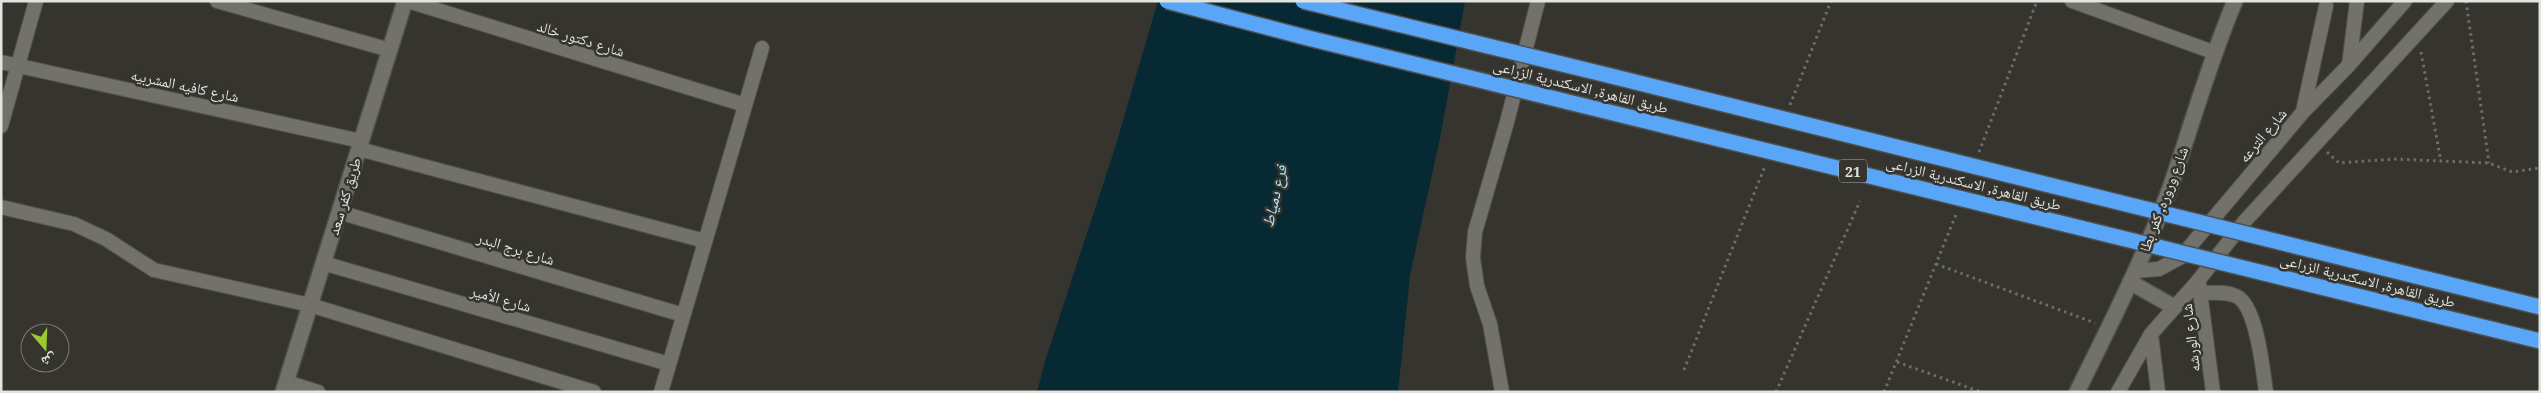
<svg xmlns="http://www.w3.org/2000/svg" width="2541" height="393" font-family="'Noto Serif','Noto Naskh Arabic',serif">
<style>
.water{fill:#062934}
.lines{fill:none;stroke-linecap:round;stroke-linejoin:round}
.street-casing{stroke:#50504b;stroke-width:16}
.secondary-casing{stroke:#50504b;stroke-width:18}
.path{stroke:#6e6d69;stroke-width:3;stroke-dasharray:2.5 4;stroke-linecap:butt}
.street{stroke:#72716b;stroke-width:14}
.secondary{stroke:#72716b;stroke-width:15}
.highway-bridge-casing{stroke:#50504b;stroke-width:18;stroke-linecap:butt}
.highway-bridge{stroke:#59a6f8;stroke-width:15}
.labels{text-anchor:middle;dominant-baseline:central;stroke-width:5;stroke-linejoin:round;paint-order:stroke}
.shield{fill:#35342f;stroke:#afaeaa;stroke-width:1}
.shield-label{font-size:14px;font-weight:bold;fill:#e3e3df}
.street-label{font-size:15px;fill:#e3e3df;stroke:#35342f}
.water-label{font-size:16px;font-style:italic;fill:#ade8ff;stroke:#35342f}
</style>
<rect width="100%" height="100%" fill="#35342f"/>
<path class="water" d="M1158,1H1465L1441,133L1410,275L1398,392H1037L1046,358L1115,148Z"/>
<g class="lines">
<g class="street-casing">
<path id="street" d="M217,1L390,50
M408,1L745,105
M2072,1L2213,52
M1,62L361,141
M2349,65L2357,1
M2303,111L2326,6
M1,126L36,1
M359,149L705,241
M1,207L74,224L106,239L154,270L310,305L594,392
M339,212L683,315
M323,263L669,364
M2135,271L2159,269L2181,257L2303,112L2349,65L2405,1
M2199,284L2213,392
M2201,293C2212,293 2225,291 2236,296C2257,305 2263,371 2266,392
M2151,334L2158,392
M286,382L318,392
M661,392L762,48
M1502,392L1490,324L1477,286L1473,258L1475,232L1507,122L1538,1
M2118,392L2151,334L2198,281L2244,222L2447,1"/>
</g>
<g class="secondary-casing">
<path id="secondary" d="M2130,282L2174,307
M283,392L405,1
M2077,392C2110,325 2144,258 2170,188C2192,125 2209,62 2235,1"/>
</g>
<path class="path" d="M2466,1L2489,163
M2421,52L2441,162
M1790,105L1831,1
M1979,152L2037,1
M2327,152L2339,163L2393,159L2489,163L2512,172L2540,168
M1936,264L2095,323
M1897,362L1981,392
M1684,370L1765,166
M1776,392L1860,201
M1884,392L1957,212"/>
<use href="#street" class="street"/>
<use href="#secondary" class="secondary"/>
<g class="highway-bridge-casing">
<path id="highway-bridge" d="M1167,1L1308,38L2540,341
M1303,1L1607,75L2540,307"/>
</g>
<use href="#highway-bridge" class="highway-bridge"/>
</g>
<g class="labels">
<rect class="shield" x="1839" y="159.5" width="28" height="23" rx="4"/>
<g class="shield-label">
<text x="1853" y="171">21</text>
</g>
<g class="street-label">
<text transform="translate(581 38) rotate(17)">شارع دكتور خالد</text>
<text transform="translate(185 85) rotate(12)">شارع كافيه المشربيه</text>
<text transform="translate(1581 86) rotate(14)">طريق القاهرة, الاسكندرية الزراعى</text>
<text transform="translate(2262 135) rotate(-50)">شارع الترعه</text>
<text transform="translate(1974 183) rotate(14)">طريق القاهرة, الاسكندرية الزراعى</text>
<text transform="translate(344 196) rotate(-73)">طريق كفر سعد</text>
<text transform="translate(2163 199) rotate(-69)">شارع وروره, كفر بطا</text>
<text transform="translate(516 248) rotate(17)">شارع برج البدر</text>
<text transform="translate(2368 280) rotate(14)">طريق القاهرة, الاسكندرية الزراعى</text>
<text transform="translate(501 298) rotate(16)">شارع الأمير</text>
<text transform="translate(2190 338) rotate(-97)">شارع الورشه</text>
</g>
<g class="water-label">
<text transform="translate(1274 196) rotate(-77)">فرع دمياط</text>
</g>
</g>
<rect width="2541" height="393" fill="none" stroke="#e3e3df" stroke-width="5"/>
<g transform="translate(45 348) rotate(161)"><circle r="24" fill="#35342f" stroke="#7b7a75"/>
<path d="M0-4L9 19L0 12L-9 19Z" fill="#9cca32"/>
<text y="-8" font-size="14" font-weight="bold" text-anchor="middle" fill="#e3e3df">ش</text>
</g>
</svg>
